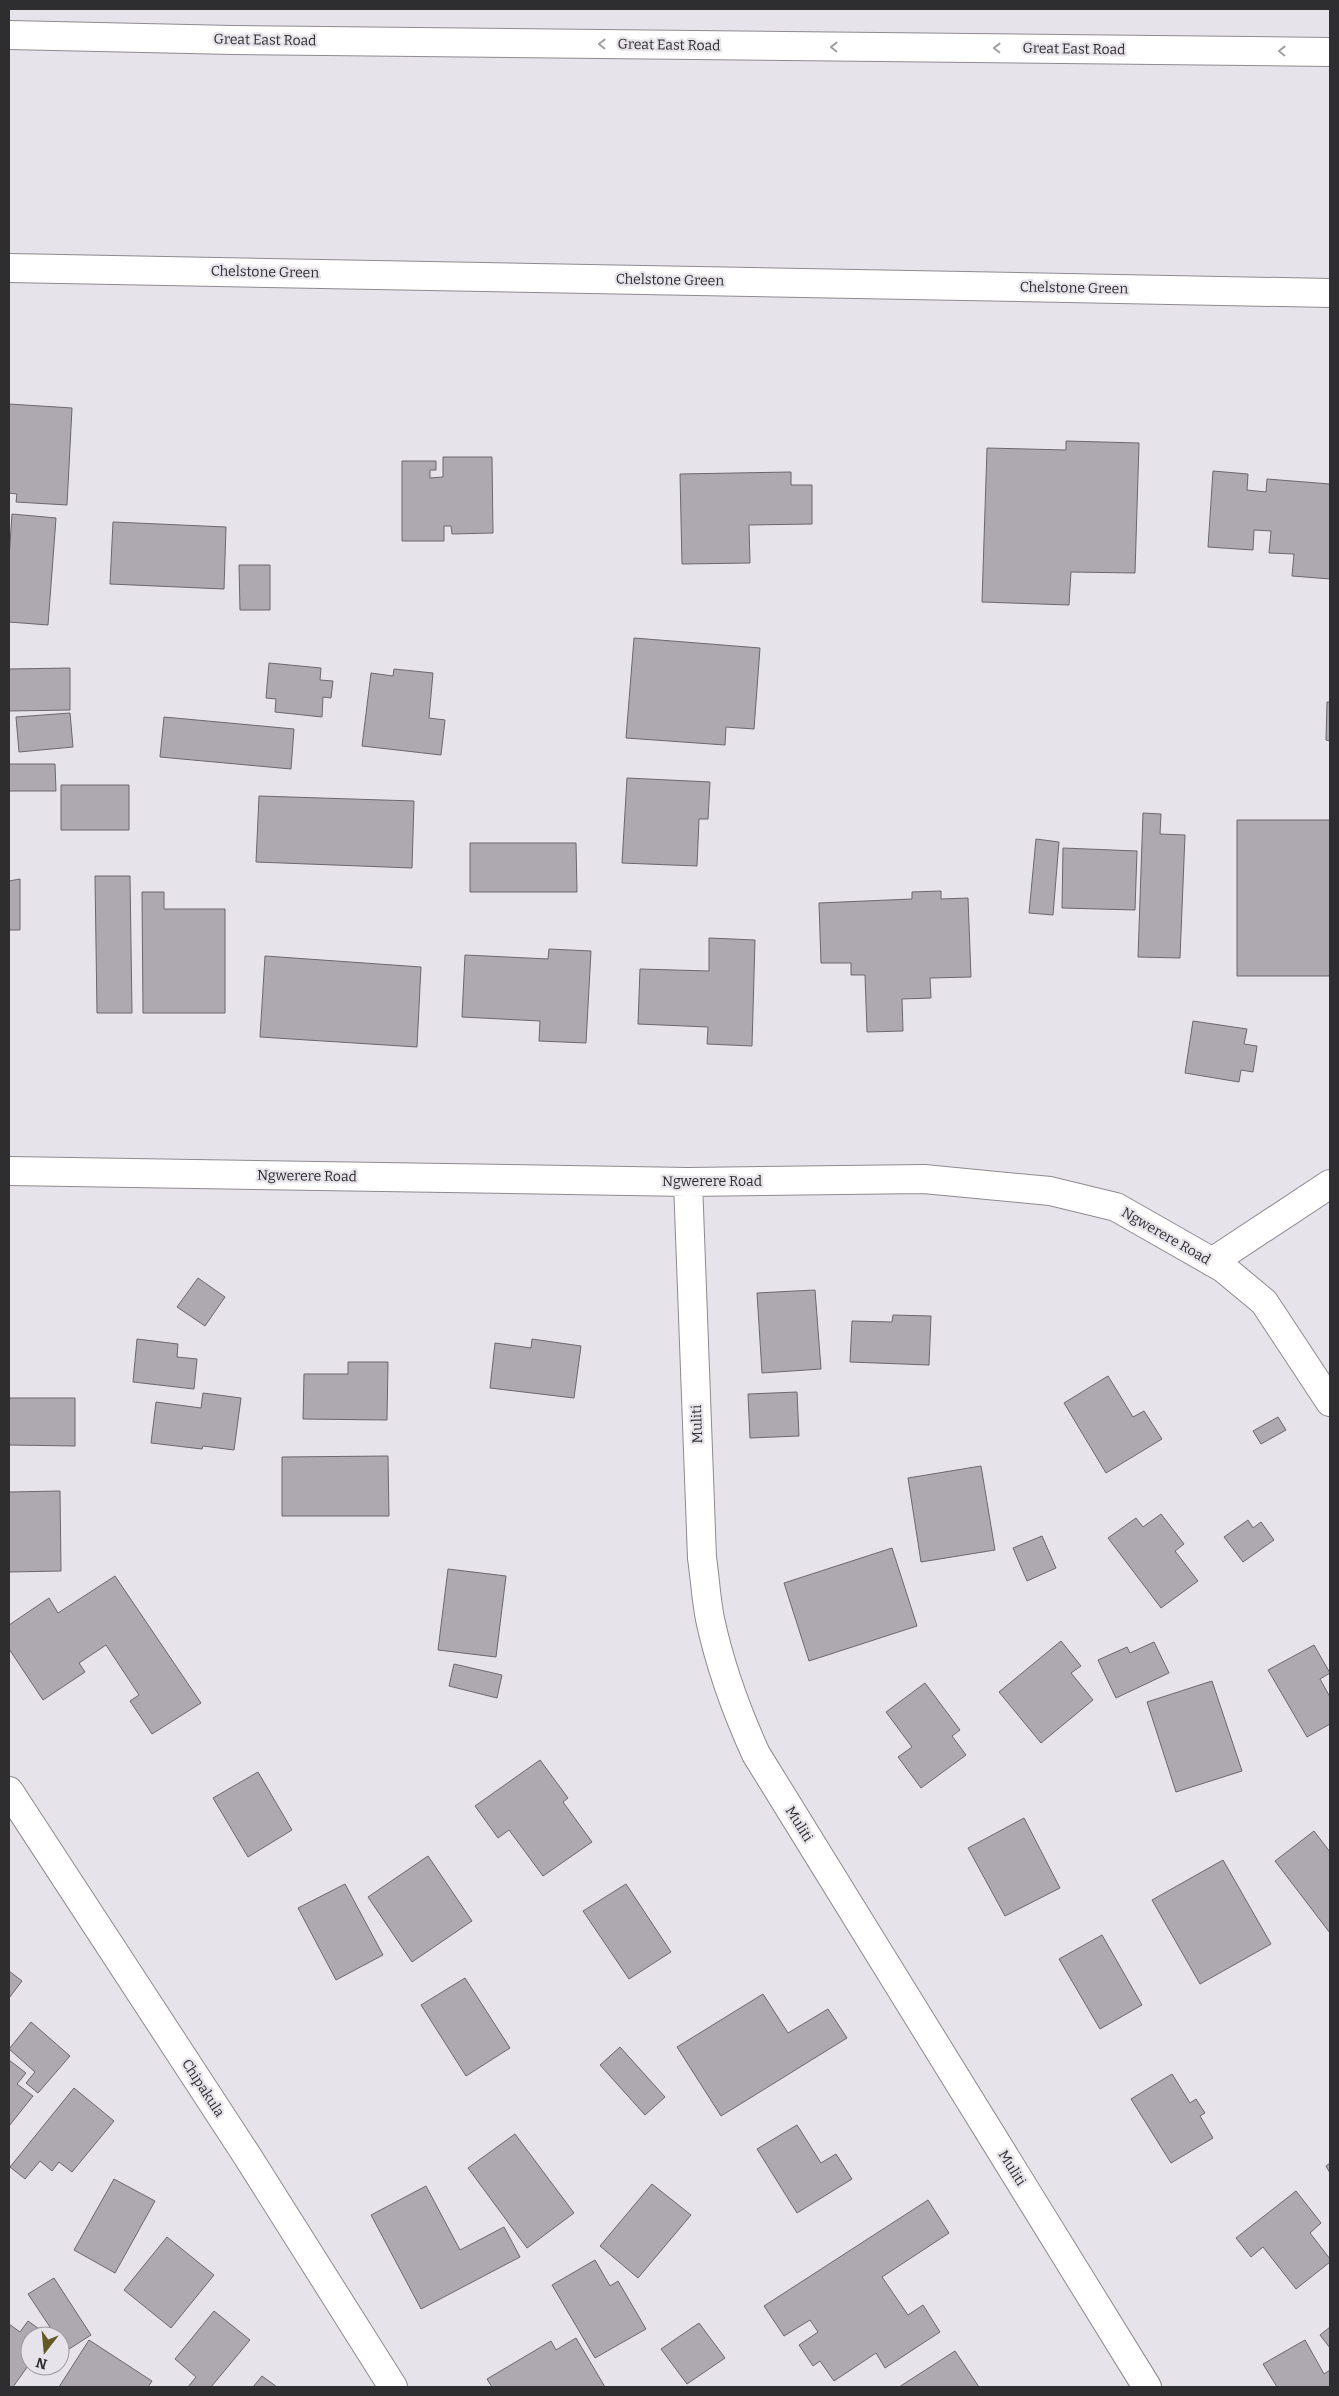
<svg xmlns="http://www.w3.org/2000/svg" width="1339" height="2396" font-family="Bitter,serif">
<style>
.building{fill:#aea9b0;stroke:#6b676d}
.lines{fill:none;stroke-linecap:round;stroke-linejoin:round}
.minor-casing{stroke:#8e8a90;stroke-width:30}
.major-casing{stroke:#8e8a90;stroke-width:30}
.minor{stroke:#fff;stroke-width:28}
.major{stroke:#fff;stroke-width:28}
.oneway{stroke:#a1a0a1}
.labels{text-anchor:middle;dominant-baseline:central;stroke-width:4.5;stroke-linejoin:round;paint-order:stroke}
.street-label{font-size:14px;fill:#2e2d2f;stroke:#e7e3ea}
</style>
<rect width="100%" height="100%" fill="#e7e3ea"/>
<path class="building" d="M9,404L72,408L67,505L16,502L17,494L9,493Z
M1066,441L1139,443L1135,573L1071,572L1069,605L982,602L987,448L1066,450Z
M443,457H492L493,533L452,534L451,526H444V541H402V461H436V470H430V478L443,477Z
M1213,471L1248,474L1247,490L1266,492L1267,479L1330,484V579L1292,576L1294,554L1269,553L1271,531L1254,530L1253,550L1208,547Z
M791,472V485H812V524L749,525L750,563L682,564L680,474Z
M12,514L56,518L48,625L9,622V559Z
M113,522L226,527L224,589L110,584Z
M239,565H270V610H240Z
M634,638L760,648L754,729L726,727L725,745L626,738Z
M269,663L321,668L320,680L333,681L331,698L323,697L322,717L275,712L276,699L266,698Z
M70,668V710L9,711V669Z
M394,669L433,673L429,718L445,720L441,755L362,746L371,673L393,676Z
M1327,702H1330V741L1326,740Z
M70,713L73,747L19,752L16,717Z
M164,717L294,729L291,769L160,757Z
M9,764H55L56,791H9Z
M627,778L710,782L708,819H699L697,866L622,863Z
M61,785H129V830H61Z
M259,796L414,801L412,868L256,862Z
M1143,813L1161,814L1160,834L1185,835L1180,958L1138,957Z
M1237,820H1330V976H1237Z
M1036,839L1059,842L1053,915L1029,913Z
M470,843H576L577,892H470Z
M1063,848L1137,851L1135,910L1062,908Z
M95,876H130L132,1013H97Z
M20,879V930H9V881Z
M941,891V899L968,898L971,977L930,978L931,998L902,999L903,1031L867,1032L865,975H851V963H821L819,903L912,899V892Z
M142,892H164V909H225V1013H143Z
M709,938L755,940L752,1046L707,1044L708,1027L638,1024L640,969L709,971Z
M549,949L591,951L586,1043L539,1041L540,1021L462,1017L465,955L548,959Z
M265,956L421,967L417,1047L260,1037Z
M1193,1021L1247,1029L1244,1044L1257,1046L1253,1072L1241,1070L1239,1082L1185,1073Z
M198,1278L225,1297L205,1326L177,1307Z
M815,1290L821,1369L762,1373L757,1293Z
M893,1315L931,1316L929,1365L850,1362L852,1321L892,1322Z
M137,1339L178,1344L177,1357L197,1359L194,1389L133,1382Z
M532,1339L581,1346L574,1398L490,1388L495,1343L531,1348Z
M348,1362H388L387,1420L303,1419L304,1374H348Z
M1108,1376L1133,1417L1144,1411L1162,1439L1106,1473L1064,1403Z
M797,1392L799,1436L750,1438L748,1394Z
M203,1393L241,1398L234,1450L203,1446L202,1449L151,1443L156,1402L201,1408Z
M9,1398H75V1446L9,1445Z
M1278,1417L1286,1430L1261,1444L1253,1431Z
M388,1456L389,1516H282V1457Z
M981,1466L995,1550L921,1562L908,1478Z
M60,1491L61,1571L9,1572V1492Z
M1161,1514L1184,1544L1175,1551L1198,1581L1161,1608L1108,1538L1136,1518L1143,1527Z
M1248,1520L1253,1528L1261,1522L1274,1540L1243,1562L1224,1537Z
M1042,1536L1056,1568L1027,1581L1013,1548Z
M892,1548L917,1626L809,1661L784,1583Z
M448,1569L506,1576L496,1657L438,1650Z
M115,1576L201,1703L152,1734L130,1701L139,1695L106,1645L79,1663L85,1672L43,1700L9,1649V1625L49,1598L58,1613Z
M1061,1641L1081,1666L1071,1673L1093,1700L1041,1743L999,1692Z
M1154,1642L1169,1673L1116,1698L1098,1660L1127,1647L1130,1653Z
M1314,1645L1330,1673L1320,1679L1330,1697V1724L1307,1737L1268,1670Z
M454,1664L502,1675L497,1698L449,1686Z
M1212,1681L1242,1771L1176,1792L1147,1702Z
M925,1683L960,1730L952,1736L966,1755L921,1788L898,1757L912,1747L886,1712Z
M540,1760L568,1798L563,1802L592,1842L543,1876L509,1830L498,1838L475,1806Z
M258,1772L292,1830L248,1857L213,1798Z
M1024,1818L1060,1888L1005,1916L968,1848Z
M1314,1831L1330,1852V1933L1275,1861Z
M428,1856L472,1921L412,1962L368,1897Z
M1223,1860L1271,1944L1200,1984L1152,1900Z
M345,1884L383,1955L336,1980L298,1908Z
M626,1884L671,1952L629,1979L583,1911Z
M1102,1935L1142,2005L1100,2029L1059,1959Z
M9,1971L22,1981L9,1998Z
M465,1978L510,2048L466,2076L421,2005Z
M763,1994L788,2033L828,2009L847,2038L721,2116L677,2047Z
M31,2022L70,2056L38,2093L26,2083L35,2072L9,2049Z
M620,2047L665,2097L645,2115L600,2065Z
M9,2060L26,2073L17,2084L33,2096L9,2126Z
M1172,2074L1190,2103L1196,2099L1205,2113L1200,2116L1213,2138L1171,2163L1131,2099Z
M74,2088L114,2121L72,2172L59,2162L52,2171L40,2161L25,2179L10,2167Z
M797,2125L821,2163L836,2154L852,2179L797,2213L757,2149Z
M515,2134L574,2213L527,2248L468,2168Z
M1330,2163V2173L1326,2166Z
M114,2179L155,2201L115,2273L74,2250Z
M652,2184L691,2215L638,2278L600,2246Z
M426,2186L460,2250L504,2227L520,2257L421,2309L371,2215Z
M1296,2191L1321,2223L1310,2233L1330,2259V2262L1296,2289L1263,2247L1251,2257L1236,2238Z
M928,2200L949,2233L882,2277L908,2315L923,2305L940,2332L885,2368L876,2353L834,2381L820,2361L813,2366L799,2345L818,2332L810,2320L784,2336L764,2306Z
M167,2237L214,2275L171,2328L124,2290Z
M595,2260L610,2286L618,2281L646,2329L595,2358L552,2285Z
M54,2278L91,2335L66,2351L60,2342V2336H56L28,2294Z
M214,2311L250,2340L211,2387H188L196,2377L175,2359Z
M28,2321L49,2336H30V2363L13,2387H9V2324L20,2332Z
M699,2323L725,2358L687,2384L661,2349Z
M1330,2327V2348L1320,2335Z
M576,2338L605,2387H492L487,2379L551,2341L556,2350Z
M89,2340L152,2381L148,2387H59Z
M1305,2340L1324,2374L1330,2370V2387H1277L1263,2364Z
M955,2351L979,2387H899Z
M262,2376L277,2387H253Z"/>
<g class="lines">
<g class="minor-casing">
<path id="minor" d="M9,268L1330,293
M9,1171L688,1182L924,1179L1050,1191L1116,1207L1223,1268L1264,1302L1330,1402
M688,1182L702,1558C705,1578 706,1599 710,1619C720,1666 736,1710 756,1754L1147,2387
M1212,1262L1330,1184
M9,1791L246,2154L393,2387"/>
</g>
<g class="major-casing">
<path id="major" d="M9,35L233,40L1330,52"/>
</g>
<use href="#minor" class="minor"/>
<use href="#major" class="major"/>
</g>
<defs><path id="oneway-chevron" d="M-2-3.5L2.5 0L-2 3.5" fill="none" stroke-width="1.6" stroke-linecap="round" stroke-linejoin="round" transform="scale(1.25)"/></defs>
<g class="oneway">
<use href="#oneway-chevron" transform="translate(602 44) rotate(-179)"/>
<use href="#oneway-chevron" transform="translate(834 47) rotate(-179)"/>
<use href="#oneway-chevron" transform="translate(997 48) rotate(-179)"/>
<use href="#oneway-chevron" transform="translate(1282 51) rotate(-179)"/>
</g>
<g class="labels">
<g class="street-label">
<text transform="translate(265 40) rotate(1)">Great East Road</text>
<text transform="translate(669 45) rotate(1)">Great East Road</text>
<text transform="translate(1074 49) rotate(1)">Great East Road</text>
<text transform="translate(265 272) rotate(1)">Chelstone Green</text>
<text transform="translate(670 280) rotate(1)">Chelstone Green</text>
<text transform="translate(1074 288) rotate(1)">Chelstone Green</text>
<text transform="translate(307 1176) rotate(1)">Ngwerere Road</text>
<text x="712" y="1181">Ngwerere Road</text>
<text transform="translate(1166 1236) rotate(30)">Ngwerere Road</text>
<text transform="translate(697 1424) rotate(-92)">Muliti</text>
<text transform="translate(799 1824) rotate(58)">Muliti</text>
<text transform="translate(203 2088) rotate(57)">Chipakula</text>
<text transform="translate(1012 2168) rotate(58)">Muliti</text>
</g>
</g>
<rect width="1339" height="2396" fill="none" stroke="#2e2d2f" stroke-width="20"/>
<g transform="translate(45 2351) rotate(196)"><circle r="24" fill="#e7e3ea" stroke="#9d9a9f"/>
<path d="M0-4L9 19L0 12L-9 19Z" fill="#645825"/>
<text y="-8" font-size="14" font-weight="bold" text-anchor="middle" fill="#2e2d2f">N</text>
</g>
</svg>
